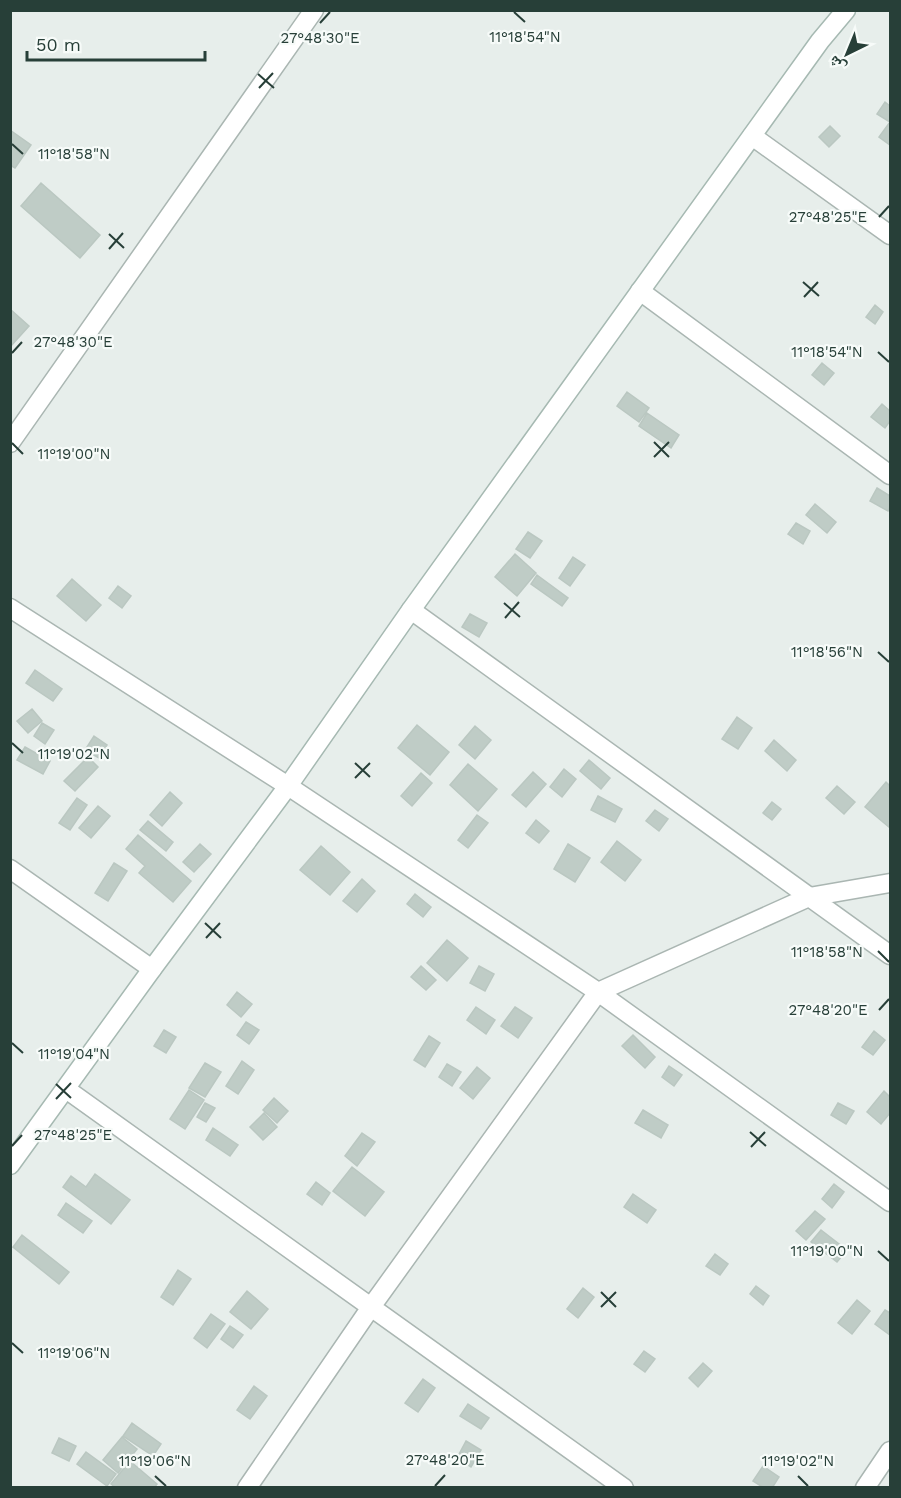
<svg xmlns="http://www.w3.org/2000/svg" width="901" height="1498" font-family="'Work Sans','Noto Naskh Arabic',sans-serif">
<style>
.building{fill:#bfccc6;stroke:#bac7c1;stroke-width:1.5}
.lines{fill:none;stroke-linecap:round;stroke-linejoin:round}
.street-casing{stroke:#aab6b2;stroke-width:21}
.secondary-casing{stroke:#a6b9b2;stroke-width:21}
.street{stroke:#fff;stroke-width:18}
.secondary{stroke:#fff;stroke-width:18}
.ticks{fill:none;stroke:#273f38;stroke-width:2}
.ticks-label{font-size:15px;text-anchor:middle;fill:#273f38;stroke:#f7fbf9;stroke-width:4.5;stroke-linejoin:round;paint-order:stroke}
</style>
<rect width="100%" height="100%" fill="#e7eeeb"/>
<path class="building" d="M885,102L890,106V145L879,137L890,122L877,114Z
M830,126L840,136L829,147L819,137Z
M10,130L31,145L15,168L10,165Z
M41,183L100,235L80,258L21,206Z
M875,305L883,312L875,324L866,317Z
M10,309L29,326L10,347Z
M822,363L834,373L824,385L812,375Z
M627,392L649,408L639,422L617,406Z
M882,404L890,411V421L885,428L871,417Z
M647,413L679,435L671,448L639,426Z
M877,488L890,496V506L888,511L870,501Z
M815,504L836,522L827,533L806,515Z
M796,523L810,531L803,544L788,534Z
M528,532L542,541L530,558L516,549Z
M515,554L536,573L517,596L495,577Z
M573,557L585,565L570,586L559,578Z
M537,575L568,598L562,606L531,584Z
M72,579L101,605L86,621L57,596Z
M118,586L131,596L122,608L109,598Z
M470,614L487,623L479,637L462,627Z
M35,670L62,689L53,701L26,683Z
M32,709L42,721L28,733L17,721Z
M737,717L752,728L738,749L722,739Z
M42,723L54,730L45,744L34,736Z
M417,725L449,752L430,775L398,748Z
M475,726L491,740L475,759L459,745Z
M94,736L107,745L99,758L85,750Z
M774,740L796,760L787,771L765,751Z
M25,747L50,761L43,774L17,760Z
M88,757L98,767L75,791L64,781Z
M589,760L610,778L601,789L580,771Z
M468,764L497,789L478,811L450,785Z
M564,769L576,779L562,797L550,787Z
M533,772L546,784L526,807L512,795Z
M421,773L432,783L412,806L401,796Z
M886,782L890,786V828L865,807Z
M837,786L855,802L844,814L826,798Z
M170,792L182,803L162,826L150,815Z
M598,796L622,809L615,822L591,810Z
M77,798L87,805L70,830L59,823Z
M772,802L781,809L772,820L763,813Z
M98,806L110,816L91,838L79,828Z
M655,810L668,819L659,831L646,821Z
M477,815L488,823L468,848L458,840Z
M536,820L549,831L539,843L526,833Z
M148,821L173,842L166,851L140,830Z
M138,835L191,881L173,902L139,873L145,866L126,849Z
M617,841L641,860L625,881L601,862Z
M200,844L211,854L194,872L183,862Z
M568,844L590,858L575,882L554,869Z
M321,846L350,872L330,895L300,870Z
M114,863L127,871L108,901L95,893Z
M362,879L375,891L357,912L343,901Z
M415,894L431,907L423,917L407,904Z
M447,940L468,958L447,981L427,963Z
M421,966L436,980L426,990L411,977Z
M479,966L494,974L485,991L470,983Z
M237,992L252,1004L241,1017L227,1005Z
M476,1007L495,1020L486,1034L467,1020Z
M515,1007L532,1018L518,1038L501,1026Z
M246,1022L259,1030L249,1044L237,1035Z
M164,1030L176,1037L166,1053L154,1046Z
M874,1031L885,1040L873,1055L862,1047Z
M633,1035L655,1057L645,1068L622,1046Z
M429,1036L440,1043L425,1067L414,1060Z
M242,1061L254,1070L238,1094L226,1086Z
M205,1063L221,1072L205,1097L189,1088Z
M447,1064L461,1072L452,1086L439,1077Z
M669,1066L682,1075L674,1086L662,1077Z
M477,1067L490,1078L473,1099L460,1088Z
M189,1090L204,1100L185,1129L170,1119Z
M884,1091L890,1097V1113L881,1124L867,1112Z
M274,1098L288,1111L277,1123L263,1110Z
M205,1103L215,1108L206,1122L197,1117Z
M838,1103L854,1111L846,1124L831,1115Z
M643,1110L668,1125L661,1138L635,1123Z
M264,1113L277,1127L263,1140L250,1127Z
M213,1128L238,1145L230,1156L206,1140Z
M362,1133L375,1142L357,1166L345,1156Z
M352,1167L384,1192L365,1216L333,1191Z
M95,1174L130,1200L111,1224L63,1187L71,1176L86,1187Z
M316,1182L330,1193L322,1205L307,1194Z
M834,1184L844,1192L832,1208L822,1199Z
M633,1194L656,1210L647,1223L624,1207Z
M66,1203L92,1221L83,1233L58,1215Z
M815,1211L825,1219L806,1240L796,1231Z
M821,1230L847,1250L837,1262L811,1242Z
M22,1235L69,1272L59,1284L13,1247Z
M715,1254L728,1264L720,1275L706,1266Z
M178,1270L191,1279L173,1305L161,1297Z
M756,1286L769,1296L763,1305L750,1294Z
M583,1288L594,1297L578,1318L567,1309Z
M247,1291L268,1309L251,1329L230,1312Z
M857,1300L870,1311L852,1334L838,1323Z
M885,1310L890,1313V1335L875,1324Z
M211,1314L225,1324L207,1348L194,1338Z
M230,1326L243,1335L233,1348L221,1339Z
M644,1351L655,1359L645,1372L634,1364Z
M703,1363L712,1371L698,1387L689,1378Z
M423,1379L435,1388L418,1412L405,1403Z
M254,1386L267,1396L250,1419L237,1410Z
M468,1404L489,1418L481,1429L460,1416Z
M132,1423L161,1444L153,1456L123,1436Z
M122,1437L137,1449L118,1473L103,1460Z
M59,1438L76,1446L69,1461L52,1453Z
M466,1441L481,1450L471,1467L457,1458Z
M86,1452L116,1474L107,1486L77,1464Z
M130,1461L157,1484L154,1488H116L111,1484Z
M763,1466L779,1477L772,1488H764L753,1481Z"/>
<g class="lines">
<g class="street-casing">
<path id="street" d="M752,136L890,235
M640,291L890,475
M10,443L314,10
M10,608L288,786L598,992L890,1202
M411,610L890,955
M10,869L152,969
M66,1089L624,1488
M247,1488L371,1307L598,992L809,897L890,883
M865,1488L890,1451"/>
</g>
<g class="secondary-casing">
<path id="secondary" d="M10,1165L152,969L288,786L411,610L820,41L846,10"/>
</g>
<use href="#street" class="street"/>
<use href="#secondary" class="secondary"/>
</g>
<path class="ticks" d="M514,12L525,22M320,23L330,12M258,74L274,88M259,88L273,73M12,144L23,154M879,217L889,206M109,234L124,248M109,249L123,233M803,282L819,296M804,297L818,282M878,352L889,362M12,353L22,342M654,442L669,457M12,443L23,454M654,457L669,442M504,603L520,617M505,618L519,602M878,652L889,662M12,743L23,753M355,763L370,777M355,778L370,763M205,923L221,938M206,938L220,923M878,951L889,962M879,1010L889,999M12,1043L23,1053M56,1084L71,1098M56,1099L71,1083M750,1132L766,1146M12,1146L22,1135M751,1147L765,1132M878,1251L889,1261M601,1292L616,1307M601,1307L616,1292M12,1343L23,1353M155,1476L166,1486M798,1476L808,1486M435,1486L445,1475"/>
<g class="ticks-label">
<text x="525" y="42">11°18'54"N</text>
<text x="320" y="43">27°48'30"E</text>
<text x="74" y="159">11°18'58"N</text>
<text x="828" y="222">27°48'25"E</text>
<text x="73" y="347">27°48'30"E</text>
<text x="827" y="357">11°18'54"N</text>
<text x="74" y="459">11°19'00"N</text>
<text x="827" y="657">11°18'56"N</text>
<text x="74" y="759">11°19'02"N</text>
<text x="827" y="957">11°18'58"N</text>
<text x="828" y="1015">27°48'20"E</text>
<text x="74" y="1059">11°19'04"N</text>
<text x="73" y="1140">27°48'25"E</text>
<text x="827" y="1256">11°19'00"N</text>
<text x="74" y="1358">11°19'06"N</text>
<text x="445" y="1465">27°48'20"E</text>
<text x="155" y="1466">11°19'06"N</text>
<text x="798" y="1466">11°19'02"N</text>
</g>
<rect width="901" height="1498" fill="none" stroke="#273f38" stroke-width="24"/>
<g transform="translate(847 54) rotate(223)" stroke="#f7fbf9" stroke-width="4.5" paint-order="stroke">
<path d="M0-4.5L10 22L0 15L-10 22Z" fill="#273f38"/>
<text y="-9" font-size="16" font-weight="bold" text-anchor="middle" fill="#273f38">ش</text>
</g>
<path d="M27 51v9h178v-9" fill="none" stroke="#273f38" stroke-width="3"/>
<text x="36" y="51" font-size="18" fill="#273f38" stroke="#f7fbf9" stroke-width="4.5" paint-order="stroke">50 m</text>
</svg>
